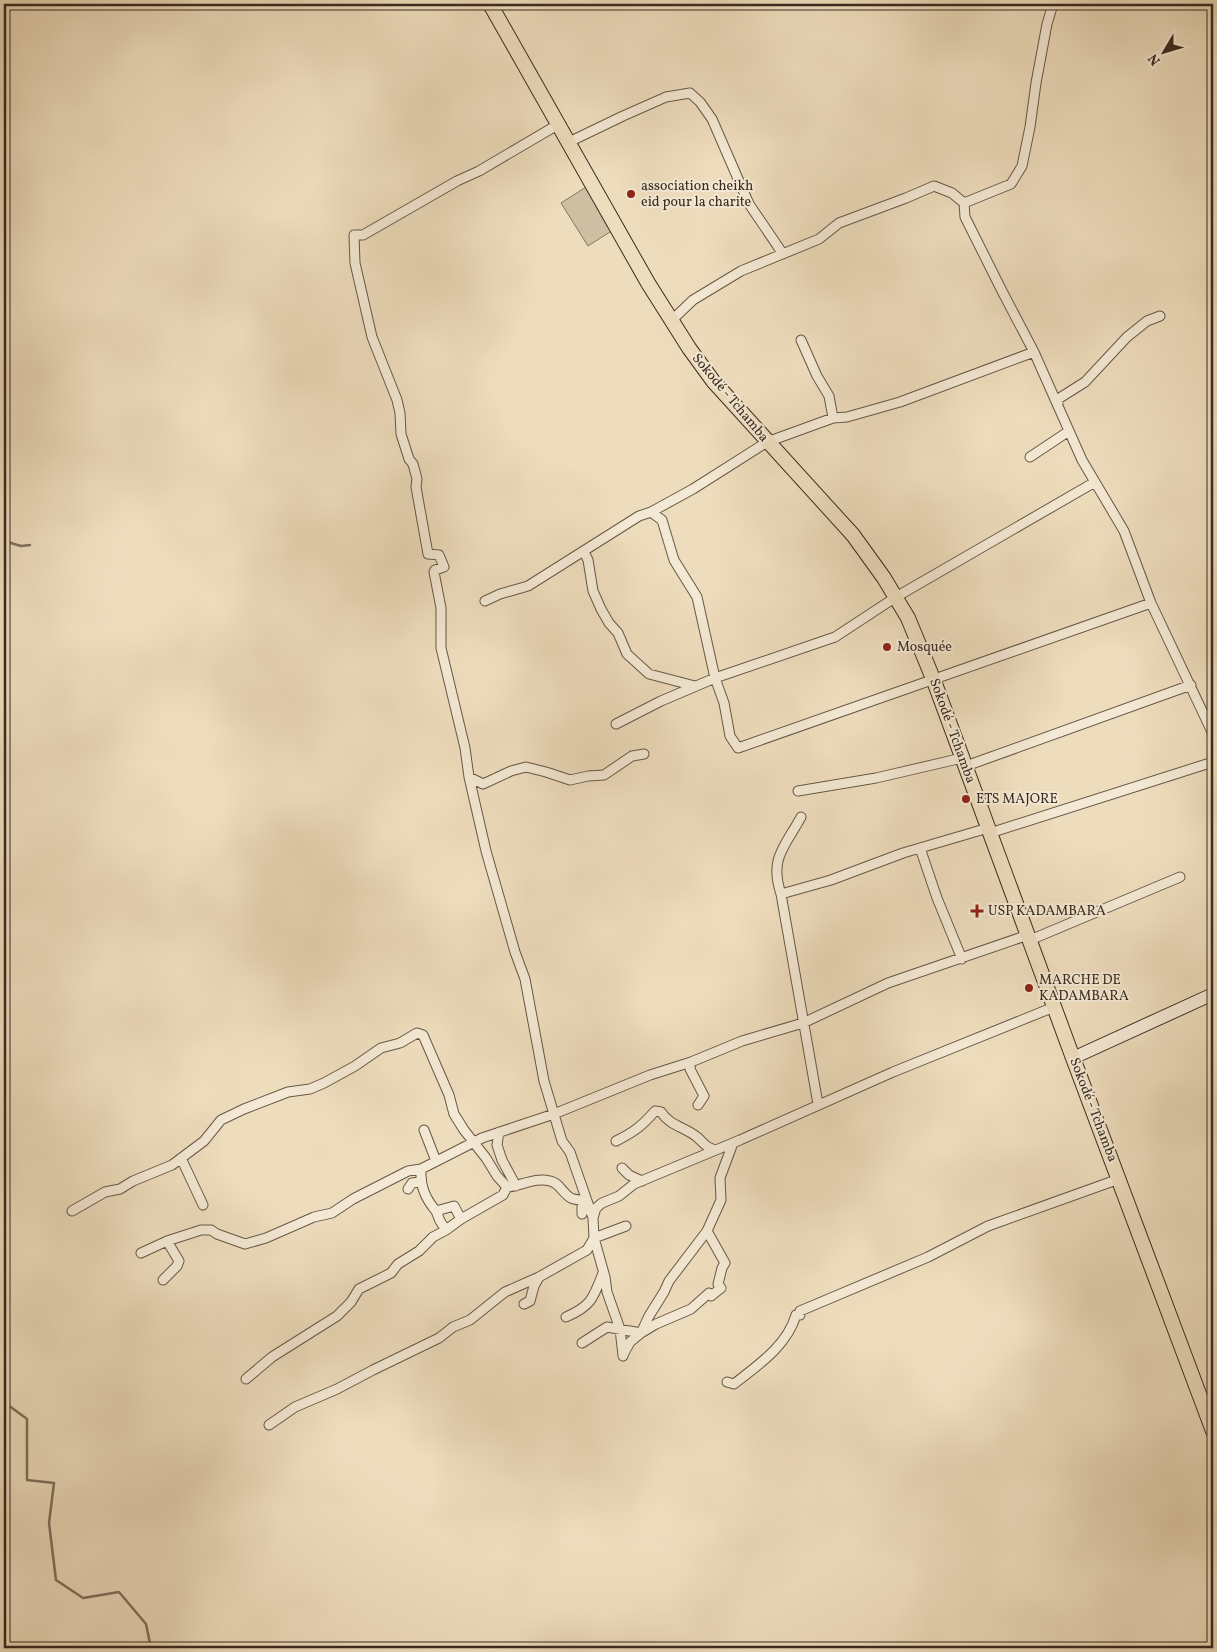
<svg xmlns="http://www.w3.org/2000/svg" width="1217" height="1652" font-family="Vollkorn,serif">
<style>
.green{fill:#cfbfa2;stroke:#847462}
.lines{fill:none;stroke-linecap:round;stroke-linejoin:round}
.stream{stroke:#81715f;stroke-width:2.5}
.minor-casing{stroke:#675748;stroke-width:11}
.secondary-casing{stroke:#3a2a21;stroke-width:14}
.primary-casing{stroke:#3a2a21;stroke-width:16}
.minor{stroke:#f4e9d4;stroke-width:9}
.secondary{stroke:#f4e9d4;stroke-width:12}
.primary{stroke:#eeddbd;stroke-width:14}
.poi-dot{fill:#8f2418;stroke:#f4e9d4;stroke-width:2}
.labels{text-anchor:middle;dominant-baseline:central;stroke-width:4;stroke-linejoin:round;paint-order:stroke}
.poi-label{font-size:14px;fill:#3a2a21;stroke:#f4e9d4;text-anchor:start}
.street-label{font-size:14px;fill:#3a2a21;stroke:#f4e9d4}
</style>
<rect width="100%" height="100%" fill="#eeddbd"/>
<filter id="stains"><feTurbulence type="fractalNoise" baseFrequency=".004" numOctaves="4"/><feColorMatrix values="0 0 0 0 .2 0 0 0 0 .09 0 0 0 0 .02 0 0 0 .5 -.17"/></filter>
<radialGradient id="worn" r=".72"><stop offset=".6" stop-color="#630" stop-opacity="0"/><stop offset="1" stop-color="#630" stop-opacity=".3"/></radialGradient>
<path class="green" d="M586,187L613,230L588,246L561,203Z"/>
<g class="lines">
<path class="stream" d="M4,541L21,546L30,545
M4,1402L27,1419V1480L54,1483L49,1523L56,1580L83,1598L119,1592L146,1624L151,1648"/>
<g class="minor-casing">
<path id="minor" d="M559,124L479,171L457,181L363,235H354L355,263L372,337L397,400L400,413L401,434L409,459L413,464L417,479L416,487L428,554L439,555L444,567L435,570L434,572L441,608V648L465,748L469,777L486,851L515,952L525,979L544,1081L562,1141L570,1152L593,1218L594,1238L605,1277L607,1292L620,1329L623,1356
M569,142L623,116L666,97L690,93L700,102L712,119L749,204L783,254
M964,203L1011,184L1022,166L1030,127L1036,83L1047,24L1053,4
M671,321L693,300L741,271L819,239L839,223L906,198L934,186L952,193L964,203L965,217L1002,291L1034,352L1082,460L1124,531L1151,603L1213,734
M801,340L817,376L829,396L833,418
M1058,406V399L1085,382L1127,337L1147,321L1160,316
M1030,457L1069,431
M651,512L693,489L767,442L833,418L847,417L900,402L1034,352
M584,552L588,560L593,591L601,609L609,623L618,633L627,654L649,674L695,686
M485,601L500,594L528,586L639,516L651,512L662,520L674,560L697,597L715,678L724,703L730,736L738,748L1151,603
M616,724L661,701L715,678L835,637L896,597L1095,482
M966,766L1191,685
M469,777L483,784L511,771L526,767L546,772L570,780L588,776L604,775L632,756L644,754
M798,791L876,778L962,758
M990,833L1213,762
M920,848L937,898L962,959
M781,894C769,858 785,847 801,817
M1030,940L1180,877
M691,1062L690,1069L704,1096L698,1105
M818,1104L781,894L831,880L903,853L988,828
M424,1130L436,1161
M499,1132L497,1145L502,1160L516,1186
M616,1141C634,1132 642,1126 655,1111L661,1112C670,1126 685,1127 697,1137C705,1144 705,1147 716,1150
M181,1158L203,1205
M622,1168L629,1175L642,1181
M421,1169C420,1186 425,1198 436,1211
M408,1189L412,1183L420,1182
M72,1211L105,1192L120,1189L133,1181L172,1165L204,1141L221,1120L244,1109L288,1092L310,1089L324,1083L355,1066L381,1048L400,1043L417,1033L423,1035L449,1095L454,1114L464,1130L486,1158L497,1176L507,1187C521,1186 535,1177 550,1181C560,1183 562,1193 571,1198C575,1200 582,1200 586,1201L582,1207V1214
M593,1218L596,1208L602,1203L619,1196L634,1184L740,1140L893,1072L1054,1007
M446,1230L461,1219
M141,1253L167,1241
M163,1280L177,1266L179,1261L167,1241L201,1230H211L217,1234L245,1244L266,1238L314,1217L332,1213L353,1199L408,1171L421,1169L482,1138L554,1114L650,1075L691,1062L742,1041L803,1023L888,983L1028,935
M524,1304L530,1301L534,1286L539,1277L587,1250L594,1238L626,1226
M566,1317C591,1306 593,1299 603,1273
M582,1343L607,1327L641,1333L656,1324L691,1309L709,1293L711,1296L721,1288L718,1284L722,1268L725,1263L707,1231L721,1200L720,1178L733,1143
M623,1355L630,1342L641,1333L649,1316L664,1292L669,1281L707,1231
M246,1379L272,1357L337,1316L351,1302L359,1289L391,1273L398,1264L419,1251L433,1237L446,1230L440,1221L436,1211L454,1206L461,1219L503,1195L507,1187
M727,1382L734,1384C758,1365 787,1346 796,1315H800V1311L928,1257L988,1226L1119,1179
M269,1425L295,1407L337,1389L373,1370L439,1338L453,1327L470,1320L505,1292L539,1277"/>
</g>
<g class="secondary-casing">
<path id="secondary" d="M1073,1058L1213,994"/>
</g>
<g class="primary-casing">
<path id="primary" d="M490,4L648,283L689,348L713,381L853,535L884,578L908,618L934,681L1073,1058L1213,1431"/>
</g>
<use href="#minor" class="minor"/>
<use href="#secondary" class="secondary"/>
<use href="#primary" class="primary"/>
</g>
<g class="poi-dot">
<circle cx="631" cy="194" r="5"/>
<circle cx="887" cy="647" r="5"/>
<circle cx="966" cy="799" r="5"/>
<path d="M974.5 903.5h5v5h5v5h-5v5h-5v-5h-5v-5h5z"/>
<circle cx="1029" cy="988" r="5"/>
</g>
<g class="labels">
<g class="poi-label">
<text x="641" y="186">association cheikh<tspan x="641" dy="16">eid pour la charite</tspan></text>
<text x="897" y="647">Mosquée</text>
<text x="976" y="799">ETS MAJORE</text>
<text x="988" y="911">USP KADAMBARA</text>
<text x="1039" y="980">MARCHE DE<tspan x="1039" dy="16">KADAMBARA</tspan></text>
</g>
<g class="street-label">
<text transform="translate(730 398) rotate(50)">Sokodé - Tchamba</text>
<text transform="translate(952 731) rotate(70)">Sokodé - Tchamba</text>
<text transform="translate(1093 1110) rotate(69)">Sokodé - Tchamba</text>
</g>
</g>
<rect width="1217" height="1652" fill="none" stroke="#eeddbd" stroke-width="20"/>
<rect x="5" y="5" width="1207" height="1642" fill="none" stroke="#3a2a21" stroke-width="2.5"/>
<rect x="10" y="10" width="1197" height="1632" fill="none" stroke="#3a2a21"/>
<g transform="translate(1164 52) rotate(232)" stroke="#f4e9d4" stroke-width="4" paint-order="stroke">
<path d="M0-4L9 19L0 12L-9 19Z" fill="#3a2a21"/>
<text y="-8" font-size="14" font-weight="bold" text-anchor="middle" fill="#3a2a21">N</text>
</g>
<rect width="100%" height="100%" filter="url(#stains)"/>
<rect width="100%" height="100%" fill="url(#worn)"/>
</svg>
